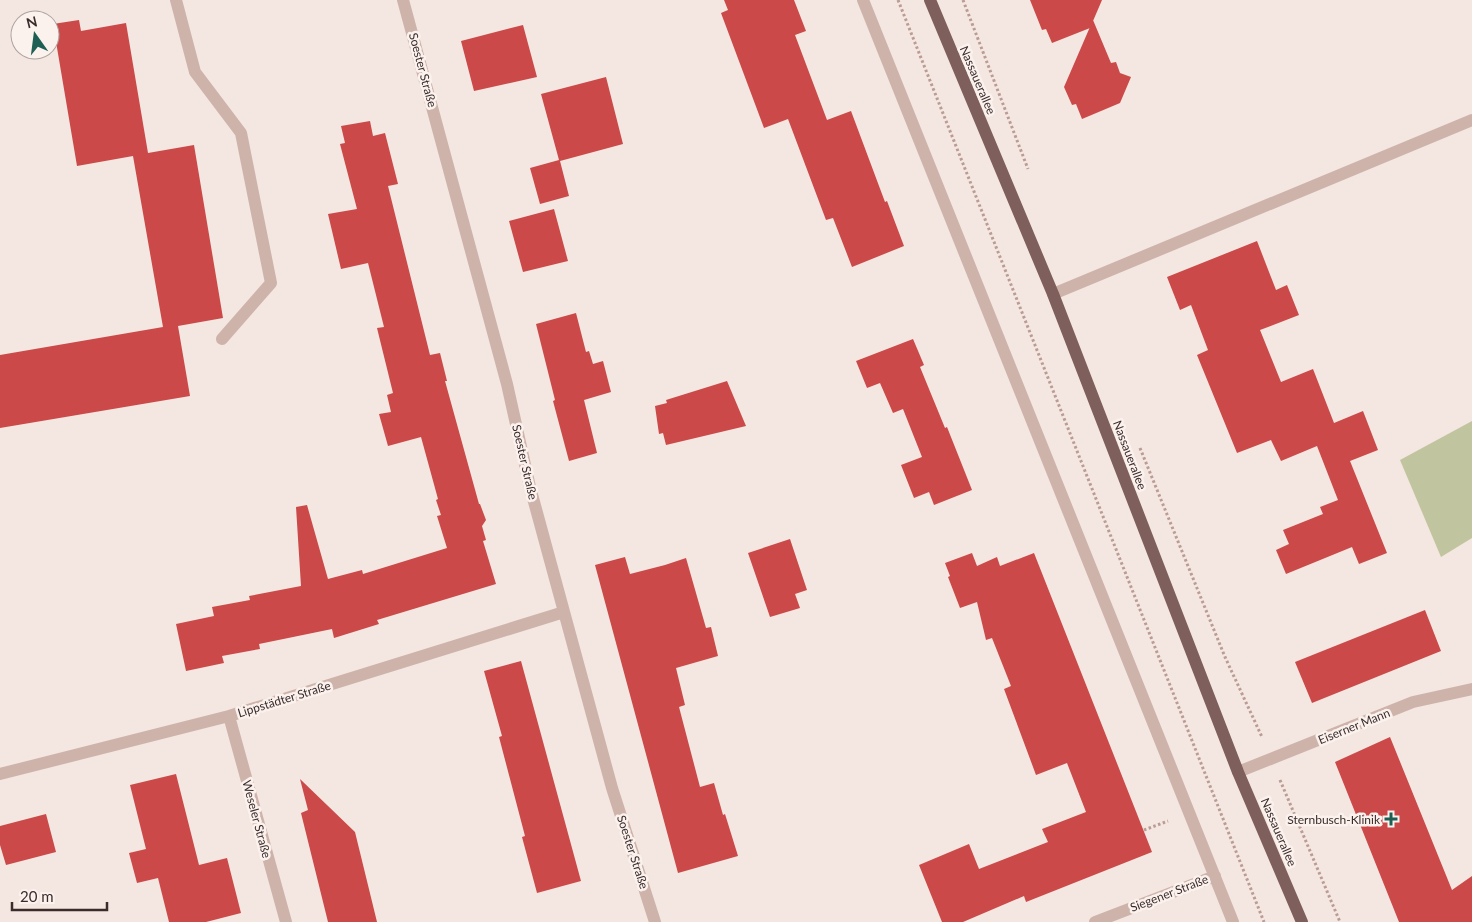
<svg xmlns="http://www.w3.org/2000/svg" width="1472" height="922" font-family="Lato,sans-serif">
<style>
.green{fill:#c1c59f}
.building{fill:#cb4948}
.lines{fill:none;stroke-linecap:round;stroke-linejoin:round}
.path{stroke:#ba9c95;stroke-width:3;stroke-dasharray:2.5 2.5;stroke-linecap:butt}
.minor{stroke:#ceb3ab;stroke-width:12}
.major{stroke:#7e5f5b;stroke-width:12}
.poi-dot{fill:#1e5f54;stroke:#fbf2ee;stroke-width:2}
.labels{text-anchor:middle;dominant-baseline:central;stroke-width:5;stroke-linejoin:round;paint-order:stroke}
.street-label{font-size:12px;fill:#3b2c2b;stroke:#fbf2ee}
.poi-label{font-size:12px;fill:#3b2c2b;stroke:#fbf2ee;text-anchor:end}
</style>
<rect width="100%" height="100%" fill="#f4e6e0"/>
<path class="green" d="M1472,421V538L1441,557L1400,460Z"/>
<path class="building" d="M724,0H794L806,31L795,35L827,120L851,111L885,202L887,201L904,246L852,267L833,218L826,220L788,119L764,128L721,13L728,10Z
M1030,0H1102L1090,28L1052,43L1046,29L1042,30Z
M79,20L81,31L126,23L148,153L194,145L223,318L178,326L190,396L0,428V355L163,327L133,156L77,166L53,24Z
M1093,20L1111,63L1116,62L1120,73L1131,77L1120,103L1082,119L1076,104L1072,105L1064,87Z
M523,25L537,77L474,91L461,41Z
M606,77L623,144L560,161L569,196L540,204L530,168L559,160L541,94Z
M370,121L373,136L385,133L398,184L388,186L430,355L440,353L447,381H445L479,504H480L486,520L482,526L486,540L483,541L496,584L377,620L379,624L334,638L332,629L259,644L260,649L222,656L224,663L186,671L176,624L214,616L212,607L250,600L249,596L301,586L296,507L307,505L328,579L362,570L363,574L447,548L437,516L441,515L436,500L438,499L421,437L388,446L379,414L391,412L387,395L393,393L377,328L384,327L368,263L341,269L328,214L357,209L340,144L345,143L341,126Z
M554,209L568,261L523,272L509,221Z
M1257,241L1276,290L1287,285L1299,315L1260,330L1281,382L1313,369L1334,423L1363,411L1378,450L1350,461L1387,553L1359,564L1352,547L1286,574L1276,550L1289,544L1283,530L1323,514L1320,507L1338,500L1317,446L1281,461L1271,440L1237,453L1197,355L1208,350L1191,305L1180,310L1167,277Z
M576,313L586,352L589,351L593,364L603,361L611,392L584,400L597,453L569,461L553,401L555,400L536,324Z
M913,339L924,365L920,367L945,428L947,427L972,490L934,505L929,492L914,498L901,465L922,457L903,409L893,413L880,383L867,388L856,361Z
M727,381L746,426L666,445L663,433L659,434L655,406L667,403L666,400Z
M790,539L807,590L795,594L800,608L770,617L748,553Z
M972,553L977,566L997,557L1000,566L1034,553L1152,852L1026,902L1024,896L963,922H942L919,865L969,844L979,869L1048,842L1042,829L1086,812L1067,763L1036,775L1004,689L1011,686L992,638L986,640L977,602L960,608L948,577L950,576L945,563Z
M625,557L630,574L665,565L686,558L706,628L711,627L718,656L676,668L685,705L679,707L700,787L714,783L723,815L725,814L738,856L678,873L595,565Z
M1425,610L1441,651L1312,703L1295,662Z
M521,661L581,881L537,893L522,837L525,836L499,737L502,736L484,671Z
M1390,737L1452,890L1472,876V922H1399L1335,762Z
M176,774L199,865L227,858L241,913L206,922H169L158,878L137,883L129,853L146,849L130,785Z
M300,779L355,832L377,922H328L301,813L308,810Z
M46,814L56,852L6,865L0,845V826Z"/>
<g class="lines">
<path class="path" d="M898,0L1264,922
M963,0L1028,169
M1140,448L1225,657L1262,737
M1280,780L1340,922
M1144,830L1168,821"/>
<path class="minor" d="M176,0L195,72L241,133L271,283L222,339
M403,0L507,384L530,487L612,788L655,922
M863,0L1233,922
M1053,294L1472,120
M229,716L286,922
M1238,772L1413,702L1472,689
M0,774L229,716L564,612
M1095,922L1215,876"/>
<path class="major" d="M930,0L1053,294L1238,772L1302,922"/>
</g>
<path class="poi-dot" d="M1388.5 811.5h5v5h5v5h-5v5h-5v-5h-5v-5h5z"/>
<g class="labels">
<g class="street-label">
<text transform="translate(423 70) rotate(75)">Soester Straße</text>
<text transform="translate(978 80) rotate(67)">Nassauerallee</text>
<text transform="translate(1130 455) rotate(69)">Nassauerallee</text>
<text transform="translate(525 462) rotate(77)">Soester Straße</text>
<text transform="translate(284 699) rotate(-17)">Lippstädter Straße</text>
<text transform="translate(1354 726) rotate(-22)">Eiserner Mann</text>
<text transform="translate(257 819) rotate(75)">Weseler Straße</text>
<text transform="translate(1279 832) rotate(67)">Nassauerallee</text>
<text transform="translate(633 852) rotate(72)">Soester Straße</text>
<text transform="translate(1169 893) rotate(-21)">Siegener Straße</text>
</g>
<g class="poi-label">
<text x="1380" y="819">Sternbusch-Klinik</text>
</g>
</g>
<g transform="translate(35 35) rotate(346)"><circle r="24" fill="#fbf2ee" stroke="#aea3a0"/>
<path d="M0-4L9 19L0 12L-9 19Z" fill="#1e5f54"/>
<text y="-8" font-size="14" font-weight="bold" text-anchor="middle" fill="#3b2c2b">N</text>
</g>
<path d="M12 902v8h95v-8" fill="none" stroke="#3b2c2b" stroke-width="2.5"/>
<text x="20" y="902" font-size="15" fill="#3b2c2b" stroke="#fbf2ee" stroke-width="4" paint-order="stroke">20 m</text>
</svg>
